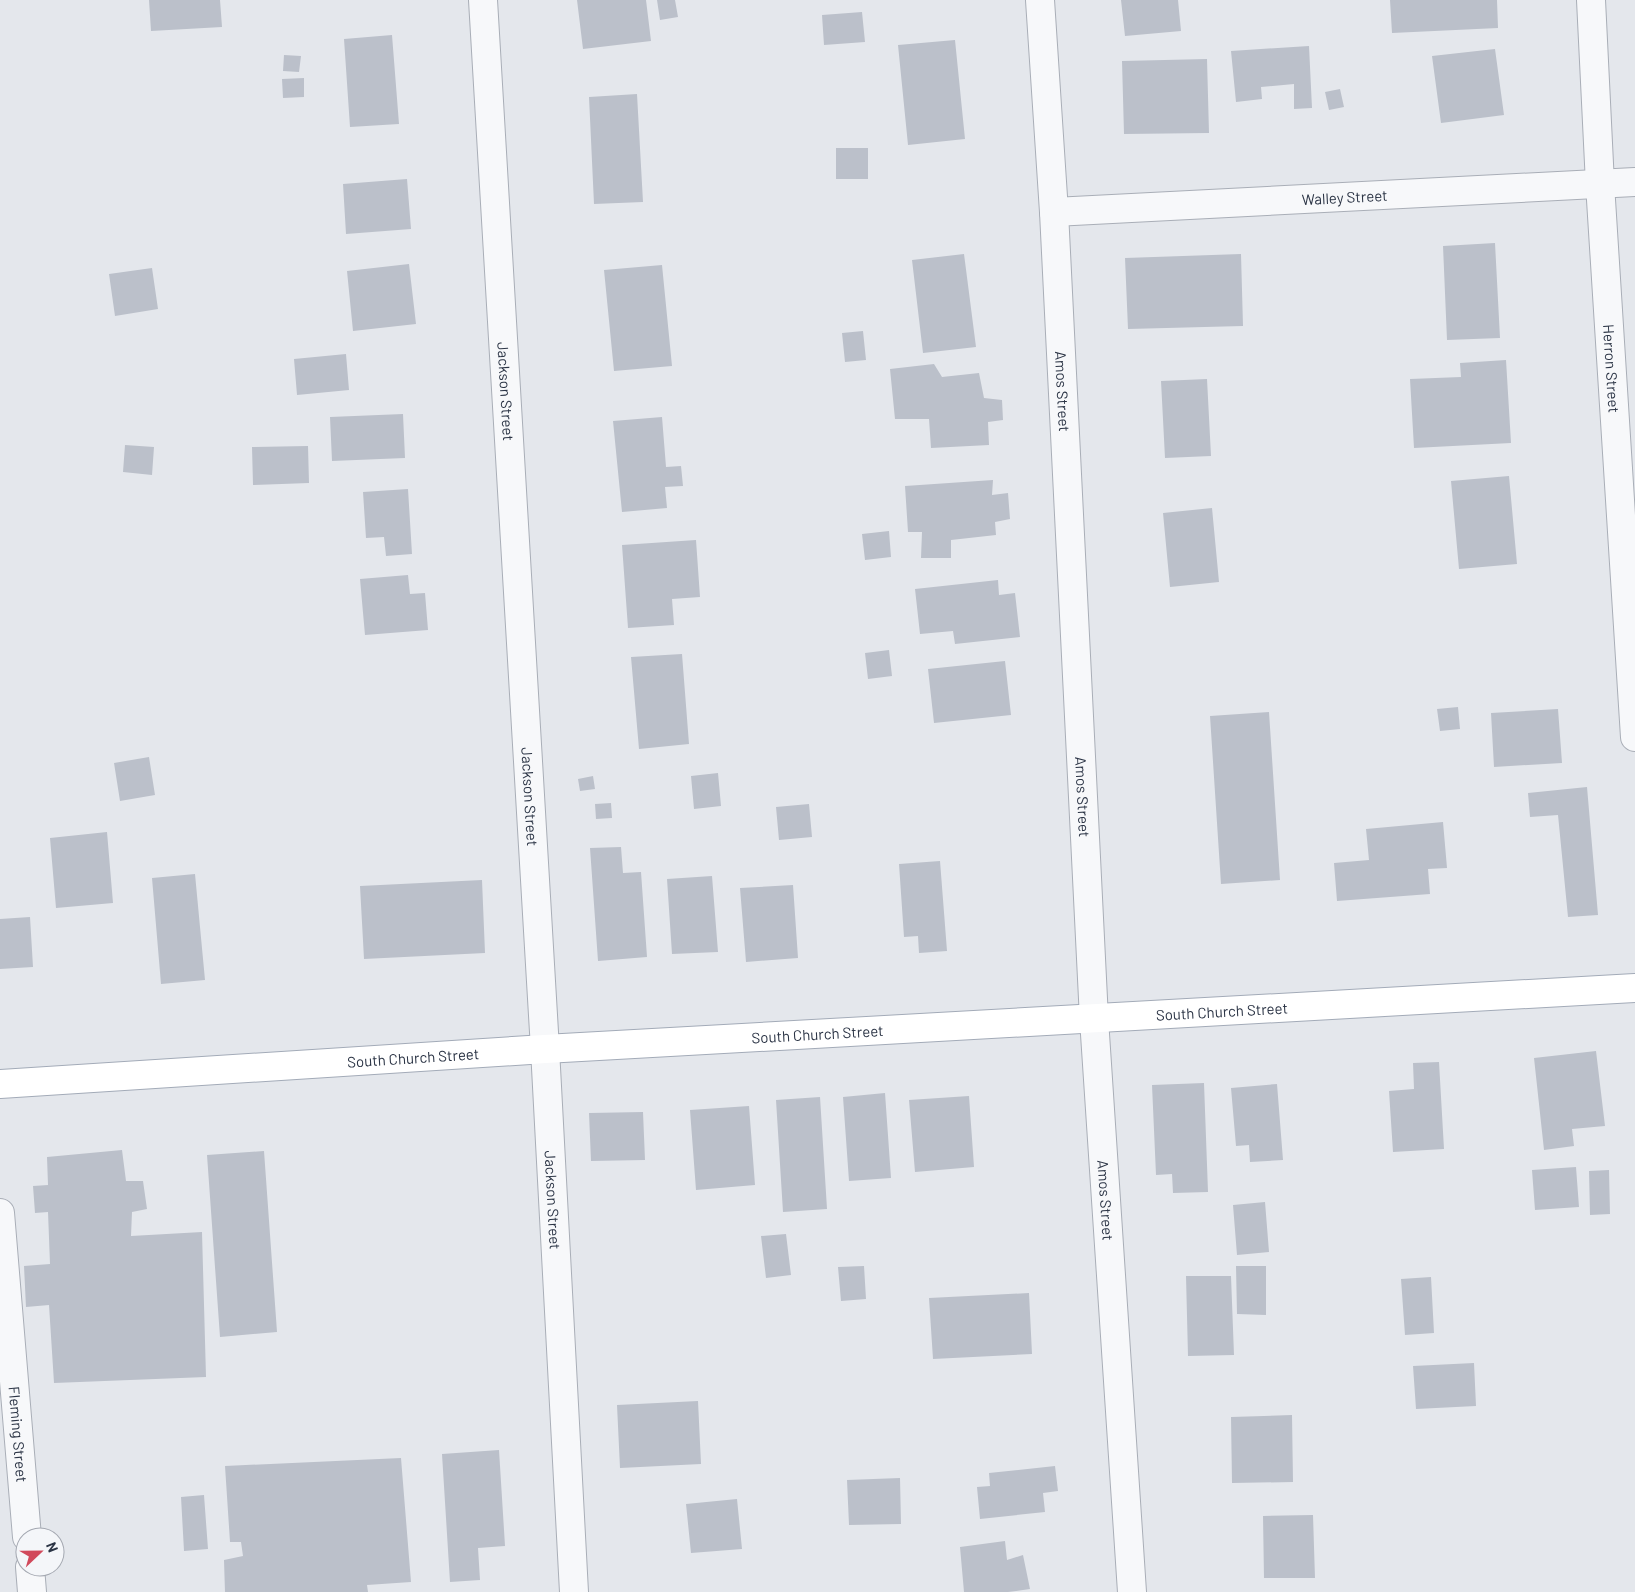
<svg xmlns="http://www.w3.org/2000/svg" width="1635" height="1592" font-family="Barlow,sans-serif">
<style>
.building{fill:#bbc0ca}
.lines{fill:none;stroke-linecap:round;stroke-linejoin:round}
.minor-casing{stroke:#a9aeb7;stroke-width:30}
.primary-casing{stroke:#a3abb8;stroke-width:30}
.minor{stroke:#f7f8fa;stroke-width:28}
.primary{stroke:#fff;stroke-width:28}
.labels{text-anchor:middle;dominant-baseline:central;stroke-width:4;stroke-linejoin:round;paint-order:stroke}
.street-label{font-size:15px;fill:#2b3445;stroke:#f4f6f9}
</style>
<rect width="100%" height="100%" fill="#e4e7ec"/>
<path class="building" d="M149,0H220L222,27L151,31Z
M577,0H646L651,41L583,49Z
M657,0H675L678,17L660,20Z
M1121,0H1178L1181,31L1125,36Z
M1390,0H1497L1498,28L1392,33Z
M862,12L865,42L824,45L822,15Z
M392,35L399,124L350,127L344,39Z
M955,40L965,139L908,145L898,45Z
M1309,46L1312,108L1294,109V84L1261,87L1262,99L1236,102L1231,51Z
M1495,49L1504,115L1441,123L1432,56Z
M284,55L301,56L299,72L283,71Z
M1207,59L1209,133L1124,134L1122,61Z
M304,78V97L283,98L282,79Z
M1340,89L1344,107L1329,110L1325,92Z
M637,94L643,202L594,204L589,97Z
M836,148H868V179H836Z
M407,179L411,229L346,234L343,184Z
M1495,243L1500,338L1447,340L1443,246Z
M964,254L976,347L923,353L912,260Z
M1241,254L1243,326L1128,329L1125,258Z
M409,264L416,324L353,331L347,271Z
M662,265L672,366L614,371L604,270Z
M152,268L158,309L115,316L109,274Z
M863,331L866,360L845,362L842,333Z
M346,354L349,390L297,395L294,359Z
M1506,360L1511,443L1414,448L1410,379L1461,377L1460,363Z
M934,364L942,377L979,373L984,398L1002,400L1003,420L988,422L989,445L931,448L929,419H895L890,369Z
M1207,379L1211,456L1165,458L1161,381Z
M403,414L405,458L332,461L330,417Z
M662,417L666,467L681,466L683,486L665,487L667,508L622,512L613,421Z
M125,445L154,447L152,475L123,472Z
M308,446L309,483L253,485L252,447Z
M1509,476L1517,564L1459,569L1451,481Z
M993,480L992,495L1008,493L1010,519L995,522L996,535L951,540V558H921L922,532H908L905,486Z
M408,489L412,554L386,556L384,537L366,538L363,492Z
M1212,508L1219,582L1170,587L1163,513Z
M889,531L891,557L865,560L862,534Z
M696,540L700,597L672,599L674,625L628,628L622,545Z
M408,575L410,594L425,593L428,630L365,635L360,579Z
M998,580L999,595L1015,593L1020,637L955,644L953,631L920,634L915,589Z
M889,650L892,676L868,679L865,653Z
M682,654L689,744L639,749L631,657Z
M1005,661L1011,715L934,723L928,669Z
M1458,707L1460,729L1440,731L1437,709Z
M1558,709L1562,763L1494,767L1491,713Z
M1269,712L1280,880L1221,884L1210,716Z
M149,757L155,795L120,801L114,763Z
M718,773L721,806L694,809L691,776Z
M593,776L595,789L580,791L578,779Z
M1587,787L1598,915L1568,917L1558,815L1530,817L1528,793Z
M611,803L612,818L596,819L595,804Z
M809,804L812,837L779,840L776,807Z
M1443,822L1447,868L1428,869L1430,894L1337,901L1334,863L1369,860L1366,829Z
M107,832L113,903L56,908L50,838Z
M621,847L623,873L641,872L647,957L598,961L590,848Z
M940,861L947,951L919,953L918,936L904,937L899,864Z
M195,874L205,980L161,984L152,878Z
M712,876L718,952L672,954L667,879Z
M482,880L485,953L364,959L360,886Z
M793,885L798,958L746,962L740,888Z
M30,917L33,967L0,969V919Z
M1596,1051L1605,1126L1572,1129L1574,1146L1544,1150L1534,1058Z
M1439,1062L1444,1149L1393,1152L1389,1091L1414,1089L1413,1063Z
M1204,1083L1208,1192L1173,1193L1172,1174L1156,1175L1152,1085Z
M1277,1084L1283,1160L1250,1162L1249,1145L1236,1146L1231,1088Z
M885,1093L891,1178L849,1181L843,1097Z
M969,1096L974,1167L915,1172L909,1100Z
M820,1097L827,1209L783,1212L776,1100Z
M749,1106L755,1185L696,1190L690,1110Z
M643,1112L645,1160L591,1161L589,1113Z
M122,1150L126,1181H143L147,1209L132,1212L131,1236L202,1232L206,1377L54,1383L49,1305L26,1307L24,1266L50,1264L48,1212L35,1213L33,1186L48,1185L47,1157Z
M264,1151L277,1332L220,1337L207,1155Z
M1576,1167L1579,1207L1535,1210L1532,1170Z
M1609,1170L1610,1214L1590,1215L1589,1171Z
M1265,1202L1269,1252L1237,1255L1233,1205Z
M786,1234L791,1275L766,1278L761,1236Z
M864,1266L866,1299L841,1301L838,1267Z
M1236,1266H1266V1315L1237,1314Z
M1186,1276H1231L1234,1355L1188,1356Z
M1431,1277L1434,1333L1405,1335L1401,1279Z
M1029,1293L1032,1354L933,1359L929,1298Z
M1474,1363L1476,1406L1416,1409L1413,1366Z
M698,1401L701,1464L620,1468L617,1405Z
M1292,1415L1293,1482L1232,1483L1231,1417Z
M499,1450L505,1546L478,1548L480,1580L450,1582L442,1454Z
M401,1458L411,1582L367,1585L368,1592H225L224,1560L243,1556L241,1542H230L225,1466Z
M1055,1466L1058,1491L1043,1493L1045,1512L980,1519L977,1487L990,1486L989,1473Z
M900,1478L901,1524L849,1525L847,1480Z
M204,1495L208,1549L184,1551L181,1497Z
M737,1499L742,1549L691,1553L686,1504Z
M1313,1515L1315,1578H1264L1263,1516Z
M1005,1541L1007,1560L1023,1555L1030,1589L1008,1592H964L960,1547Z"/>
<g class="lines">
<g class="minor-casing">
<g id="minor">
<path id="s1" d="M483,0L545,1049L574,1592"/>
<path id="s2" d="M1040,0L1054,212L1094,1019L1132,1592"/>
<path id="s3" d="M1591,0L1600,184L1635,737"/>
<path id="s4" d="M1054,212L1635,182"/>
<path id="s5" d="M0,1213L27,1537"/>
<path d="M30,1567L32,1592"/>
</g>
</g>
<g class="primary-casing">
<g id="primary">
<path id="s6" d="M0,1084L545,1049L1635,988"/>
</g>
</g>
<use href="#minor" class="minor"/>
<use href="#primary" class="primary"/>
</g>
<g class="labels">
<g class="street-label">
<text stroke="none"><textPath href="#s4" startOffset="291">Walley Street</textPath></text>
<text stroke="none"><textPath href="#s3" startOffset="369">Herron Street</textPath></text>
<text stroke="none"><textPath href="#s1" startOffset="392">Jackson Street</textPath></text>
<text stroke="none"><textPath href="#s2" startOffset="392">Amos Street</textPath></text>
<text stroke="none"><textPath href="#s1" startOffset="798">Jackson Street</textPath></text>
<text stroke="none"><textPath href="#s2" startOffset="798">Amos Street</textPath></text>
<text stroke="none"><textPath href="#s6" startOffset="1224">South Church Street</textPath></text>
<text stroke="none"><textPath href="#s6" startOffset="819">South Church Street</textPath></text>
<text stroke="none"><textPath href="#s6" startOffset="414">South Church Street</textPath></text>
<text stroke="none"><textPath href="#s1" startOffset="1202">Jackson Street</textPath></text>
<text stroke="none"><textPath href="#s2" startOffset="1202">Amos Street</textPath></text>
<text stroke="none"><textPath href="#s5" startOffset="222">Fleming Street</textPath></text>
</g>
</g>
<g transform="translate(40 1552) rotate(68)"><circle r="24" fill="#f4f6f9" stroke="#a4a8b1"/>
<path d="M0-4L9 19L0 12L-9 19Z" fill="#d1495b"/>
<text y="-8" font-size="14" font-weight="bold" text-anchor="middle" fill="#2b3445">N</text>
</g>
</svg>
